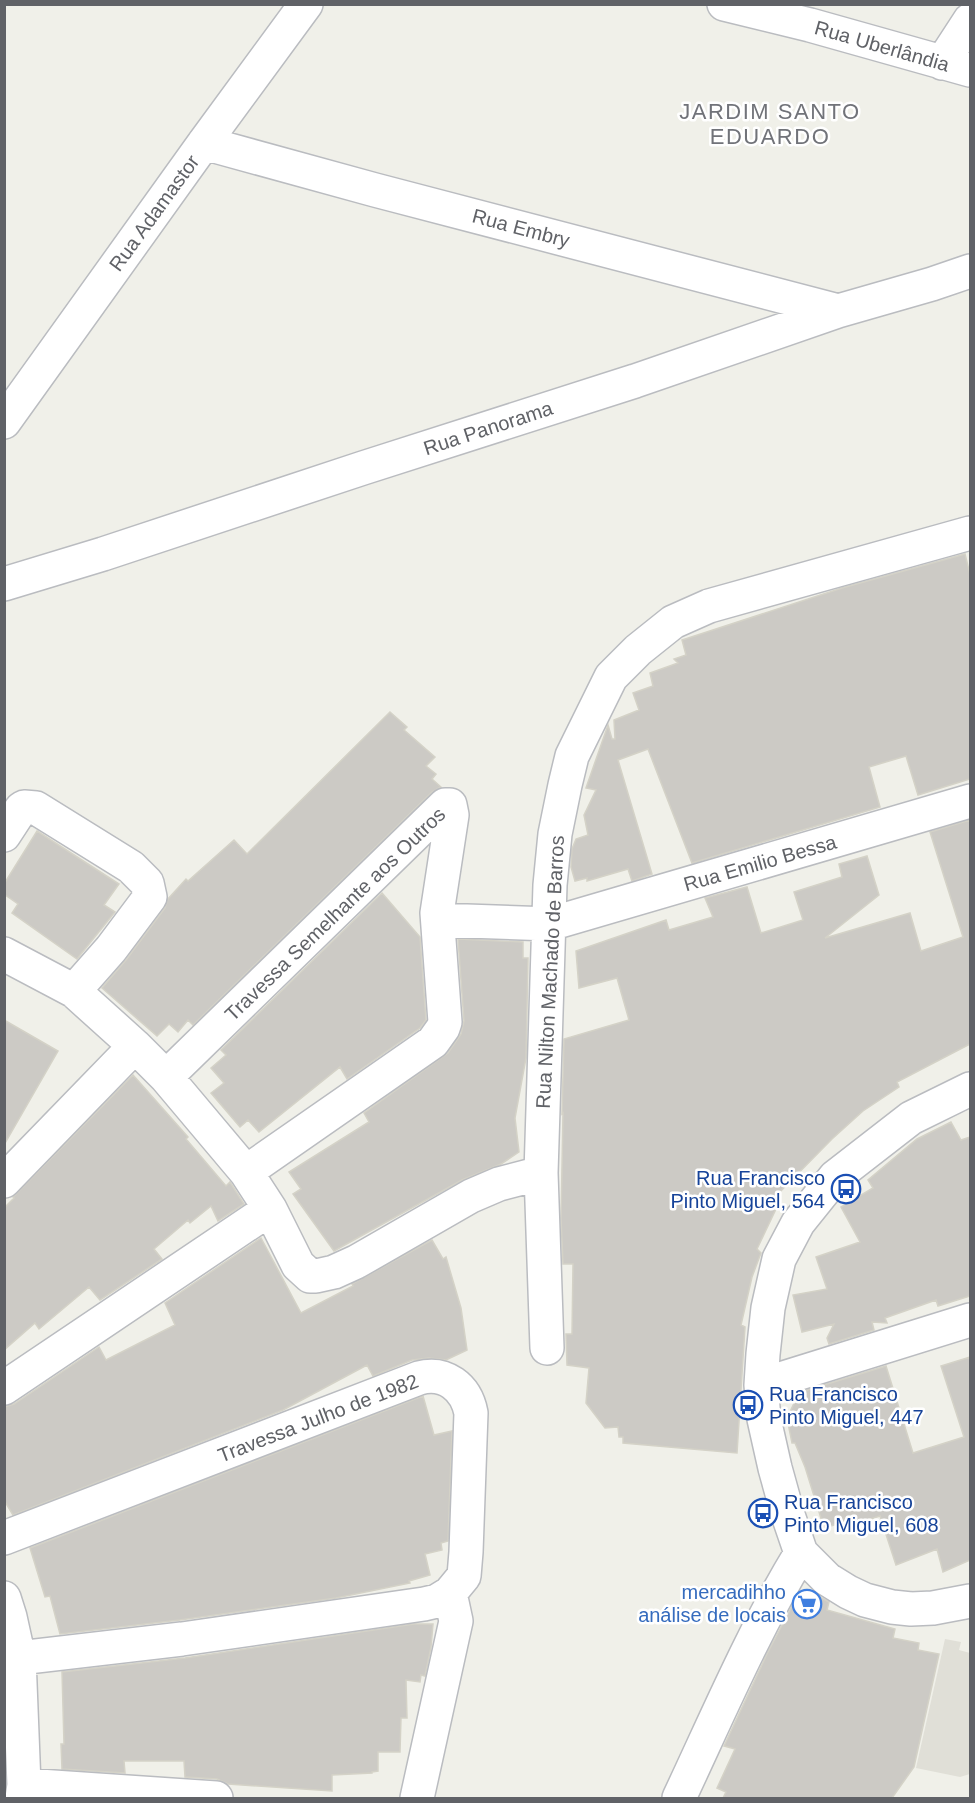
<svg xmlns="http://www.w3.org/2000/svg" width="975" height="1803" font-family="Helvetica,sans-serif">
<style>
.education{fill:#e0dfd7}
.building{fill:#cccac5;stroke:#d4d2c7;stroke-width:1.5}
.lines{fill:none;stroke-linecap:round;stroke-linejoin:round}
.minor-casing{stroke:#babcc0;stroke-width:36}
.minor{stroke:#fff;stroke-width:33}
.labels{text-anchor:middle;dominant-baseline:central;stroke-width:5;stroke-linejoin:round;paint-order:stroke}
.street-label{font-size:20px;fill:#606267;stroke:#fff}
.transit-label{font-size:20px;fill:#164399;stroke:#fff;text-anchor:start}
.shop-label{font-size:20px;fill:#366cbe;stroke:#fff;text-anchor:end}
.quarter-label{font-size:22px;letter-spacing:1.5px;fill:#717379;stroke:#fff}
</style>
<rect width="100%" height="100%" fill="#f0f0e9"/>
<path class="education" d="M945,1639L961,1642L959,1650L970,1653V1774L960,1777L916,1768Z"/>
<path class="building" d="M965,554L970,574V779L918,795L906,756L869,767L880,807L692,863L648,749L618,760L652,874L632,881L628,869L587,881V878L575,881L571,867L572,849L576,839L588,835L584,815L596,790L586,788L608,725L612,739H615L614,720L639,710L633,693L653,686L650,673L678,663L674,659L686,655L682,640L842,588Z
M390,712L407,727L404,730L435,757L426,766L436,774L432,779L441,787L432,792L193,1025L188,1020L178,1032L169,1024L157,1036L102,988L126,960L165,908L168,899L186,879L188,881L234,840L247,854Z
M970,820V1044L897,1082L899,1087L863,1111L832,1139L771,1201L777,1207L757,1249L761,1253L752,1277L741,1325L745,1327L737,1453L623,1443V1437H619L618,1427L605,1428L586,1403L589,1368L567,1365L566,1334H572L573,1264H563L561,1219L563,1113L562,1114L564,1039L629,1020L617,978L579,988L576,951L666,920L669,930L713,917L705,898L747,887L761,933L803,920L794,892L842,877L839,864L867,856L879,895L825,938L910,913L921,951L963,937L930,832Z
M37,831L119,884L104,905L115,912L77,959L12,913L18,904L4,894V884Z
M382,893L420,937L426,1020L420,1028L347,1079L340,1067L259,1132L248,1120L240,1127L211,1093L224,1083L211,1068L226,1055L221,1050Z
M458,939L523,942V958H528L526,1058L515,1118L519,1152L501,1164L462,1180L334,1251L293,1194L301,1189L289,1172L369,1122L364,1113L448,1053L461,1034L464,1021Z
M4,1020L58,1051L4,1145Z
M133,1075L188,1137L186,1139L226,1186L230,1182L244,1204L218,1221L211,1206L190,1223L188,1220L154,1249L162,1259L100,1300L89,1287L39,1329L35,1323L4,1350V1208L14,1198L13,1197Z
M951,1122L961,1140L970,1137V1296L938,1306L936,1300L885,1318L887,1323L872,1322L874,1330L829,1344L827,1338L834,1324L802,1332L793,1295L827,1289L816,1257L860,1242L841,1207L873,1188L868,1180L917,1139Z
M261,1238L301,1313L353,1286L352,1284L432,1240L443,1259L446,1257L461,1308L467,1350L446,1360L429,1358L412,1360L373,1376L367,1365L283,1410L13,1515L4,1500V1407L14,1404L99,1347L106,1360L175,1325L165,1303Z
M970,1357V1560L943,1572L937,1549L896,1565L880,1516L845,1527L844,1522L824,1528L805,1467L795,1443H792L787,1418L798,1395L801,1392L886,1366L913,1453L964,1437L941,1366Z
M423,1396L434,1435L452,1431L448,1541L441,1543L442,1550L425,1554L430,1575L409,1581L410,1583L336,1598L180,1620L60,1634L50,1596L45,1597L30,1548Z
M799,1593L816,1595L829,1602L827,1610L895,1629L893,1638L919,1643L918,1650L939,1654L914,1767L892,1798H723L726,1792L717,1788L735,1749L724,1746L768,1652Z
M414,1624H433L431,1647L425,1676L421,1675L420,1682L406,1680L407,1718H401L400,1752H378V1771L372,1772V1773L332,1775V1791L228,1784L217,1779L185,1777L184,1761H124L125,1773L62,1769L61,1744H64L62,1672L185,1658Z"/>
<g class="lines">
<g class="minor-casing">
<path id="minor" d="M724,4L810,25L970,70
M942,63L970,20
M204,143L375,190L838,311
M4,422L204,143L306,4
M4,584L103,554L363,468L635,381L838,311L932,284L970,271
M4,835L21,809L24,807L36,808L131,867L147,883L150,897L111,949L74,991
M438,920L550,924L970,801
M4,954L74,991L135,1046L166,1077L246,1172L270,1209L298,1265L310,1276H316L334,1272L356,1262L471,1196L499,1184L541,1173
M166,1077L445,805H450L452,815L437,913L445,1022L443,1028L433,1042L246,1172
M970,1089L911,1118L835,1177L798,1223L779,1259L768,1308L763,1354L761,1385L764,1419L775,1468L788,1515L801,1553L827,1579L848,1592L865,1600L892,1607L911,1609L933,1608L970,1601
M4,1181L135,1046
M547,1348L541,1173L550,885L555,834L565,785L572,756L611,677L638,650L673,622L709,606L970,533
M761,1385L970,1320
M4,1388L270,1209
M4,1538L419,1378C445,1371 466,1387 471,1413L466,1552L464,1576L450,1593L437,1601L424,1604L182,1639L19,1658
M4,1598L10,1617L19,1658L24,1785L22,1798
M24,1785L216,1798
M417,1798L456,1621L450,1593
M679,1798C718,1715 753,1632 801,1553"/>
</g>
<use href="#minor" class="minor"/>
</g>
<defs>
<g id="bus-ring" transform="scale(1.5)"><circle r="9.5" fill="#fff" stroke="#1a4fb4" stroke-width="1.5"/><path d="M-5-6H5V4H4V6H2V4H-2V6H-4V4H-5ZM-3.5-4V0h7V-4ZM-3.5 1.2v1.5H-2V1.2ZM2 1.2v1.5H3.5V1.2Z" fill="#1a4fb4"/></g>
<g id="supermarket-ring" transform="scale(1.5)"><circle r="9.5" fill="#fff" stroke="#3f7fe0" stroke-width="1.5"/><path d="M-6-5.5h2.5l.6 2H6L4.5 2H-2.5L-4.4-4H-6ZM-1.5 3.2a1.3 1.3 0 1 0 .1 0ZM3 3.2a1.3 1.3 0 1 0 .1 0Z" fill="#3f7fe0"/></g>
</defs>
<g fill-rule="evenodd">
<use href="#bus-ring" x="846" y="1189"/>
<use href="#bus-ring" x="748" y="1405"/>
<use href="#bus-ring" x="763" y="1513"/>
<use href="#supermarket-ring" x="807" y="1604"/>
</g>
<g class="labels">
<g class="street-label">
<text transform="translate(882 46) rotate(16)">Rua Uberlândia</text>
<text transform="translate(154 213) rotate(-54)">Rua Adamastor</text>
<text transform="translate(521 228) rotate(15)">Rua Embry</text>
<text transform="translate(488 428) rotate(-18)">Rua Panorama</text>
<text transform="translate(760 863) rotate(-16)">Rua Emilio Bessa</text>
<text transform="translate(335 914) rotate(-44)">Travessa Semelhante aos Outros</text>
<text transform="translate(550 972) rotate(-87)">Rua Nilton Machado de Barros</text>
<text transform="translate(318 1418) rotate(-21)">Travessa Julho de 1982</text>
</g>
<g class="transit-label">
<text x="825" y="1178" text-anchor="end">Rua Francisco<tspan x="825" dy="23">Pinto Miguel, 564</tspan></text>
<text x="769" y="1394">Rua Francisco<tspan x="769" dy="23">Pinto Miguel, 447</tspan></text>
<text x="784" y="1502">Rua Francisco<tspan x="784" dy="23">Pinto Miguel, 608</tspan></text>
</g>
<g class="shop-label">
<text x="786" y="1592">mercadihho<tspan x="786" dy="23">análise de locais</tspan></text>
</g>
<g class="quarter-label">
<text x="770" y="111">JARDIM SANTO<tspan x="770" dy="25">EDUARDO</tspan></text>
</g>
</g>
<rect width="975" height="1803" fill="none" stroke="#606267" stroke-width="12"/>
</svg>
